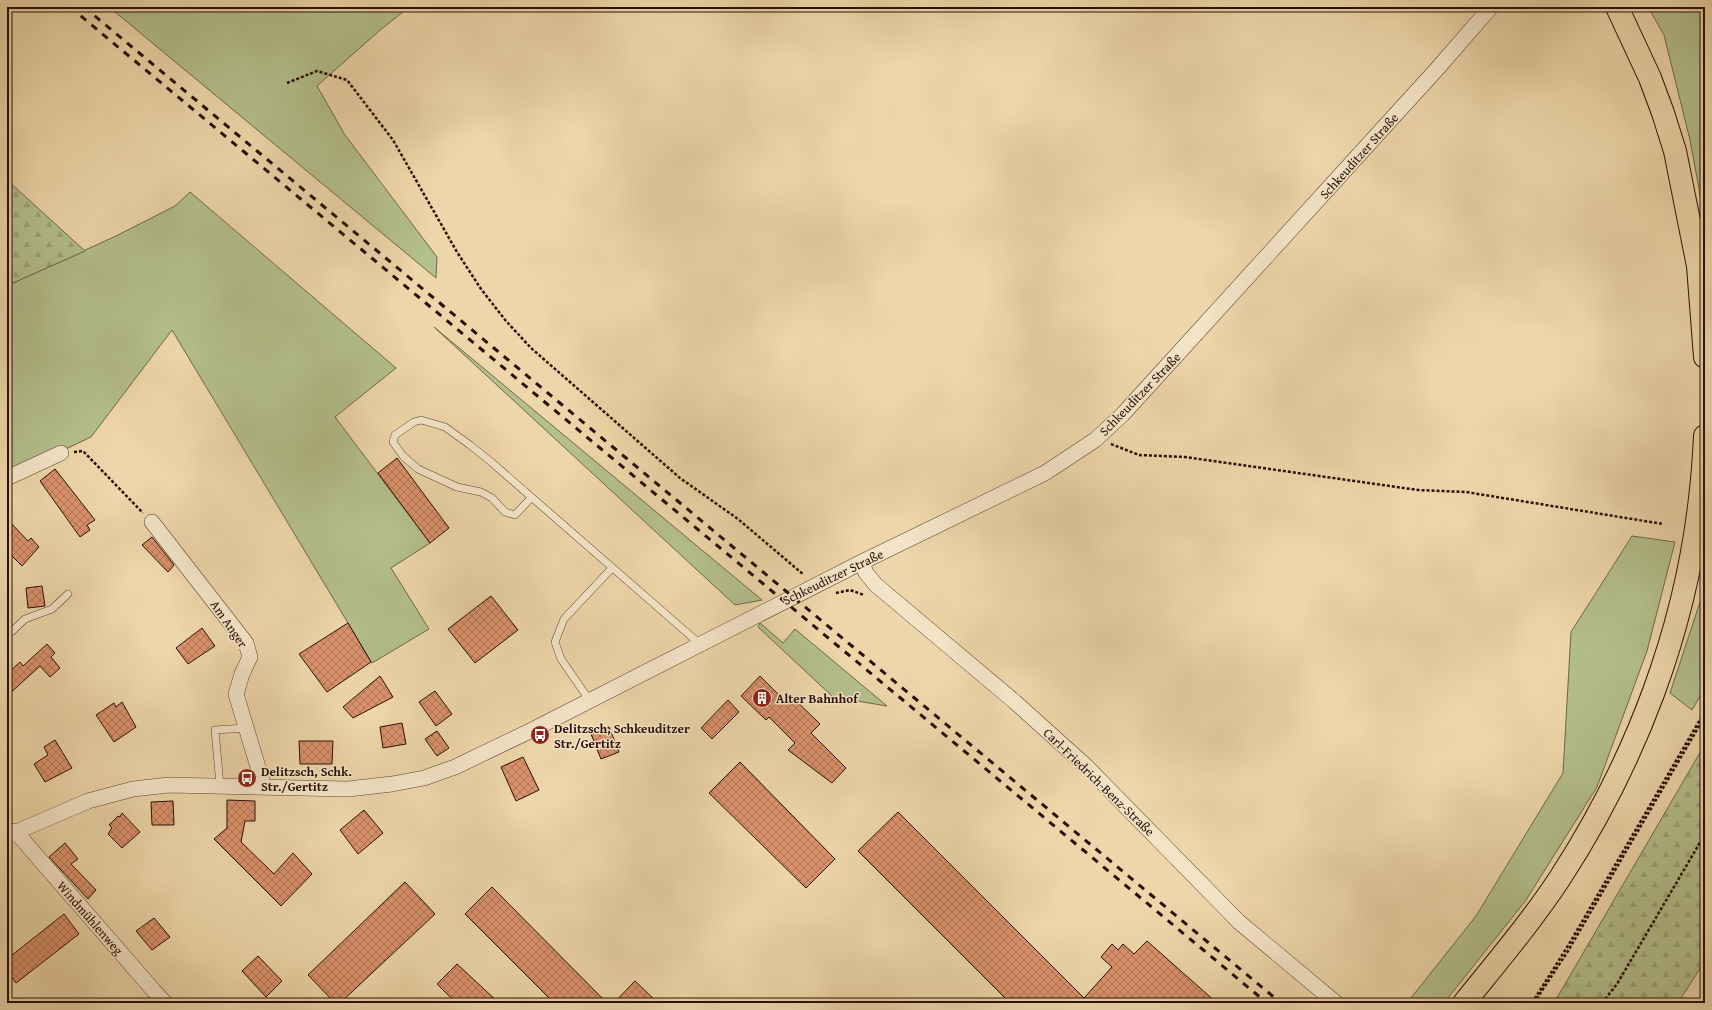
<svg xmlns="http://www.w3.org/2000/svg" width="1712" height="1010" font-family="'Gentium Book Plus',serif">
<style>
.grass{fill:#b3bf8c;stroke:#6e6648}
.forest{fill:url(#forest-firs);stroke:#6e6648}
.building{fill:url(#building-cross-hatch);stroke:#290e04}
.lines{fill:none;stroke-linecap:round;stroke-linejoin:round}
.lane-casing{stroke:#5a402d;stroke-width:8}
.street-casing{stroke:#5a402d;stroke-width:16}
.primary-casing{stroke:#290e04;stroke-width:24}
.path{stroke:#290e04;stroke-width:2.5;stroke-dasharray:3 2;stroke-linecap:butt}
.lane{stroke:#f3e4c7;stroke-width:7}
.street{stroke:#f3e4c7;stroke-width:15}
.primary{stroke:#edd6a9;stroke-width:22}
.rail{stroke:#290e04;stroke-width:3;stroke-dasharray:7 7;stroke-linecap:butt}
.labels{text-anchor:middle;dominant-baseline:central;stroke-width:3;stroke-linejoin:round;paint-order:stroke}
.street-label{font-size:13px;fill:#290e04;stroke:#f3e4c7}
.poi-label{font-size:13px;font-weight:bold;fill:#290e04;stroke:#f3e4c7;text-anchor:start}
</style>
<defs>
<pattern id="forest-firs" width="22" height="20" patternUnits="userSpaceOnUse"><rect width="22" height="20" fill="#b3bf8c"/><path d="M5 1l3.5 6h-7zM16 11l3.5 6h-7z" fill="#9aa377"/></pattern>
<pattern id="building-cross-hatch" width="8" height="8" patternUnits="userSpaceOnUse"><rect width="8" height="8" fill="#da926c"/><path d="M0 0l8 8M0 8l8-8" fill="none" stroke="#b17657"/></pattern>
</defs>
<rect width="100%" height="100%" fill="#edd6a9"/>
<filter id="stains"><feTurbulence type="fractalNoise" baseFrequency=".005" numOctaves="4"/><feColorMatrix values="0 0 0 0 .2 0 0 0 0 .09 0 0 0 0 .02 0 0 0 .5 -.17"/></filter>
<radialGradient id="worn" r=".72"><stop offset=".6" stop-color="#630" stop-opacity="0"/><stop offset="1" stop-color="#630" stop-opacity=".3"/></radialGradient>
<path class="grass" d="M109,7H409L379,31L317,86L345,135L437,257L436,278Z
M1648,7H1705V221L1690,140L1664,35Z
M190,192L396,368L335,417L430,543L391,568L429,629L372,663L172,330L91,437L7,477V282L13,283L116,236L175,206Z
M434,327L762,600L735,605Z
M1632,536L1675,542L1647,651L1597,787L1526,900L1444,1003H1407L1476,916L1563,773L1571,632Z
M1705,587V688L1692,710L1670,693Z
M760,623L783,643L795,629L887,706L833,697L758,627Z"/>
<path class="forest" d="M7,180L85,251L13,283L7,282Z
M1705,744V961L1678,1003H1554Z"/>
<path class="building" d="M397,458L449,528L430,543L378,473Z
M55,469L95,520L87,525L90,530L80,537L40,481Z
M7,519L28,541L31,538L39,547L22,566L7,551Z
M152,537L174,565L168,572L142,545Z
M42,586L45,606L28,608L26,588Z
M491,596L518,630L475,663L448,629Z
M348,623L371,662L327,692L299,654Z
M202,628L215,646L188,664L176,648Z
M47,644L55,653L51,657L60,668L50,677L40,666L7,696V674L20,662L23,666Z
M380,676L393,697L353,718L343,707Z
M760,676L784,700L789,694L820,724L811,733L846,768L832,783L788,750L795,743L769,717L766,720L741,696Z
M435,691L452,714L436,726L419,702Z
M728,700L739,712L712,739L701,728Z
M122,702L136,727L114,742L96,715L114,703L116,707Z
M402,723L406,744L383,748L380,727Z
M609,727L619,752L601,759L591,734Z
M437,731L449,748L437,756L425,739Z
M55,740L72,768L45,782L34,764L48,755L44,747Z
M299,741H333L332,764H300Z
M523,757L539,790L516,801L501,767Z
M740,762L835,859L806,888L709,793Z
M227,800L255,801V821H245L241,842L274,874L293,853L312,874L281,906L214,839L227,828Z
M173,801L174,825H152L151,802Z
M364,810L383,833L358,854L340,830Z
M898,812L1084,998L1112,967L1101,957L1112,944L1118,950L1123,944L1134,954L1147,941L1217,1003H1010L858,851Z
M122,813L140,832L122,848L108,834L112,828L109,825L118,816L120,817Z
M65,843L78,859L71,864L96,890L88,899L49,857Z
M405,882L435,914L340,1003H335L308,975Z
M492,887L607,1003H554L465,914Z
M64,914L79,934L16,983L7,971V959Z
M154,918L170,937L152,950L136,931Z
M258,956L282,981L266,997L242,971Z
M457,964L499,1003H456L437,984Z
M635,981L658,1003H614Z"/>
<g class="lines">
<g class="lane-casing">
<path id="lane" d="M531,498L515,515L505,512L492,498L481,492L457,487L418,469L403,456L393,442L395,435L414,422L421,420L445,427L470,445L490,461L700,644
M7,636L25,619L52,609L68,594
M590,701L561,659L555,642L564,619L612,568
M220,785L215,730L246,728"/>
</g>
<g class="street-casing">
<path id="street" d="M7,478L61,453
M152,522L246,643L250,657L242,674L236,694L264,787
M862,562L866,573L876,585L1015,702L1086,766L1239,922L1336,1003
M15,831L154,991L165,1003
M7,836L88,801L133,789L169,785L348,789L392,784L424,778L455,767L534,729L862,562L1045,473L1095,440L1123,414L1437,69L1491,7"/>
</g>
<g class="primary-casing">
<path id="primary" d="M1617,7L1650,78L1663,113L1675,151L1698,266L1705,357
M1464,1003C1497,962 1531,922 1560,878C1636,761 1687,628 1701,489C1703,472 1704,454 1705,436"/>
</g>
<path class="path" d="M287,83L317,71L347,80L393,140L457,252L481,289L506,321L531,348L680,478L738,519L804,575
M1111,444L1139,455L1185,457L1418,490L1466,492L1663,524
M74,452L83,451L143,513
M836,593L850,590L864,595
M1532,1003L1569,944L1705,711
M1534,1003L1568,951L1705,716
M1602,1003L1617,984L1705,834"/>
<use href="#lane" class="lane"/>
<use href="#street" class="street"/>
<use href="#primary" class="primary"/>
<path class="rail" d="M70,7L1267,1003
M84,7L1281,1003"/>
</g>
<defs>
<g id="building-disc" transform="scale(1)"><circle r="9.5" fill="#8f2418" stroke="#f3e4c7"/><path d="M-4-6H4V6H1V3H-1V6H-4ZM-2.5-4.3h1.7v1.8h-1.7ZM.8-4.3h1.7v1.8H.8ZM-2.5-1h1.7V.8h-1.7ZM.8-1h1.7V.8H.8Z" fill="#fff"/></g>
<g id="bus-disc" transform="scale(1)"><circle r="9.5" fill="#8f2418" stroke="#f3e4c7"/><path d="M-5-6H5V4H4V6H2V4H-2V6H-4V4H-5ZM-3.5-4V0h7V-4ZM-3.5 1.2v1.5H-2V1.2ZM2 1.2v1.5H3.5V1.2Z" fill="#fff"/></g>
</defs>
<g fill-rule="evenodd">
<use href="#building-disc" x="762" y="698"/>
<use href="#bus-disc" x="540" y="735"/>
<use href="#bus-disc" x="247" y="778"/>
</g>
<g class="labels">
<g class="street-label">
<text transform="translate(1359 156) rotate(-48)">Schkeuditzer Straße</text>
<text transform="translate(1140 394) rotate(-46)">Schkeuditzer Straße</text>
<text transform="translate(833 577) rotate(-26)">Schkeuditzer Straße</text>
<text transform="translate(229 624) rotate(55)">Am Anger</text>
<text transform="translate(1099 782) rotate(44)">Carl-Friedrich-Benz-Straße</text>
<text transform="translate(90 918) rotate(49)">Windmühlenweg</text>
</g>
<g class="poi-label">
<text x="776" y="698">Alter Bahnhof</text>
<text x="554" y="728">Delitzsch, Schkeuditzer<tspan x="554" dy="15">Str./Gertitz</tspan></text>
<text x="261" y="771">Delitzsch, Schk.<tspan x="261" dy="15">Str./Gertitz</tspan></text>
</g>
</g>
<rect width="1712" height="1010" fill="none" stroke="#edd6a9" stroke-width="24"/>
<rect x="8" y="8" width="1696" height="994" fill="none" stroke="#290e04" stroke-width="2"/>
<rect x="12" y="12" width="1688" height="986" fill="none" stroke="#290e04"/>
<rect width="100%" height="100%" filter="url(#stains)"/>
<rect width="100%" height="100%" fill="url(#worn)"/>
</svg>
